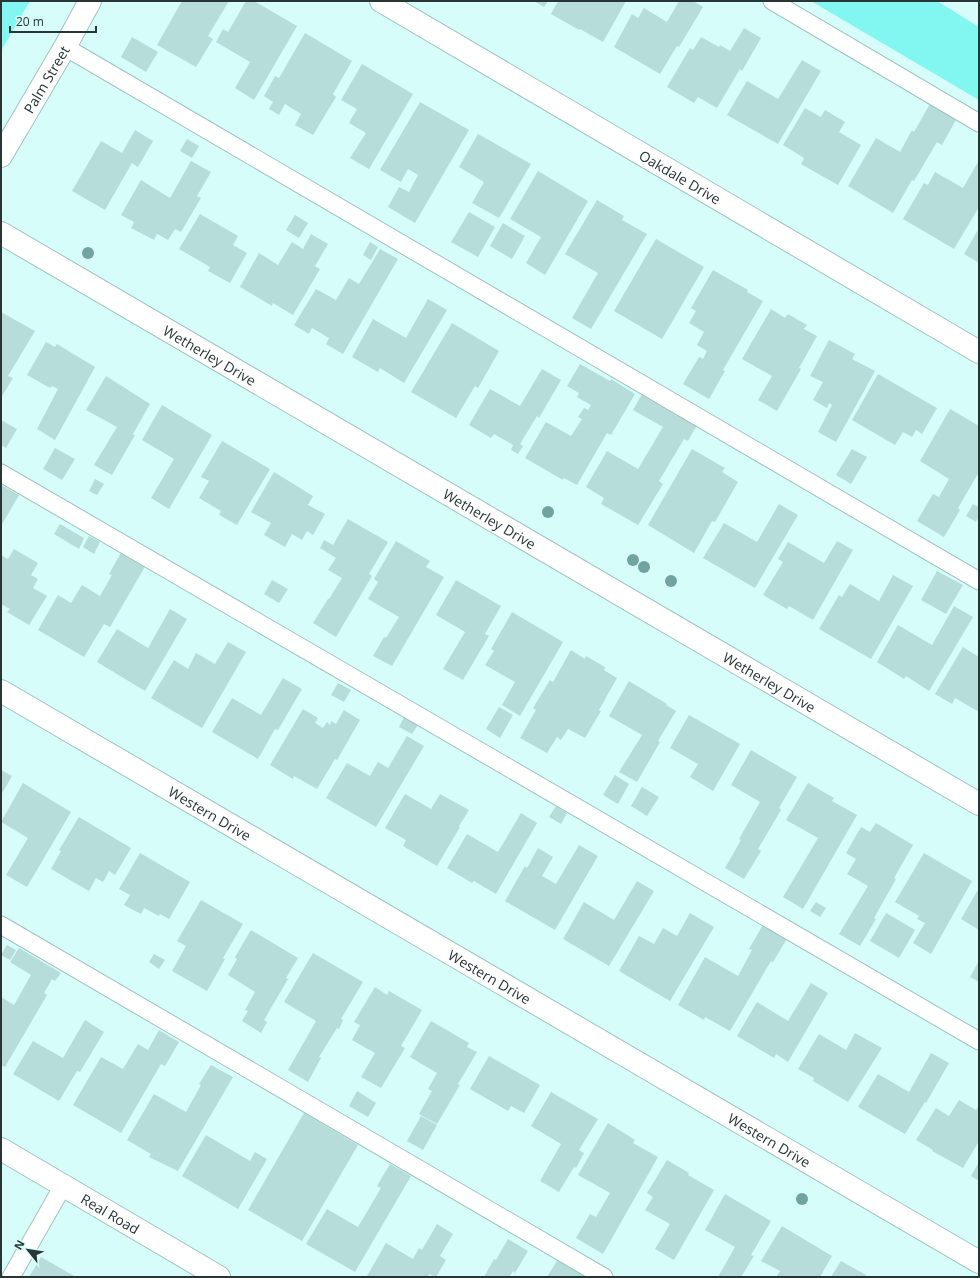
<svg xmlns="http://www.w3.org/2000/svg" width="980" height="1278" font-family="'Open Sans',sans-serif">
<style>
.green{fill:#82f6f1}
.building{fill:#b6ddda}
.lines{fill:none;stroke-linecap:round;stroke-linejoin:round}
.service-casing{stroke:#9ec3c1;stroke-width:19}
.minor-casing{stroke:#9ec3c1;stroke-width:24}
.tertiary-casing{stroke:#9ec3c1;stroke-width:24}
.service{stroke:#fff;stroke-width:17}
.minor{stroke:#fff;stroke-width:22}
.tertiary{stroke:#fff;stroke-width:22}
.tree{fill:#71a4a1}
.labels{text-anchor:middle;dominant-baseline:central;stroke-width:3.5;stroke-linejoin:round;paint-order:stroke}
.street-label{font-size:14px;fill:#273635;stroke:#d6fdfa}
</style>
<rect width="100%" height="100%" fill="#d6fdfa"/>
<path class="green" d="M1,1H30L1,51Z
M811,1H937L979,27V100Z"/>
<path class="building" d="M182,1H229L208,36L213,39L196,67L157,45Z
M246,1H254L297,26L254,100L235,88L250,62L216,42L223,29L228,32Z
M534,1H548L544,7Z
M558,1H626L603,42L580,29L579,30L551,14Z
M679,1H693L703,7L679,47L677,46L660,74L614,47L632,14L638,18L644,8L667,22Z
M744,28L761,38L742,71L740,69L717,108L698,97L694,103L667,87L690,48L693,50L701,37L719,47L720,45L730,51Z
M305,33L352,61L333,94L336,97L313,135L295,125L301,114L285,104L279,115L269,109L273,102L264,96L275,76L279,78Z
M132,37L158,52L146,72L121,57Z
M802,60L821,71L778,144L727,115L747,81L778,99Z
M362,64L413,94L369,169L350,158L366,133L349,123L357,109L341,100Z
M420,102L469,130L415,223L388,207L399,187L409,192L418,175L408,169L401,182L380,170Z
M931,102L957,118L942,145L937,142L914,181L912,180L893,213L848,186L876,138L900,152L912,130L914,132Z
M805,108L821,117L825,110L845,122L839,132L861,145L838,185L801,164L804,158L783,145Z
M135,130L153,141L138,167L132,163L105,210L72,191L101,141L122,153Z
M478,134L531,164L499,218L472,203L484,182L459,167Z
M187,139L199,146L192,158L180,151Z
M191,161L211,172L197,196L201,198L181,232L175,229L168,240L157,234L154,240L131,228L134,222L121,215L141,180L170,198Z
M978,162L979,163V207L954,249L903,219L924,183L928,185L935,172L963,188Z
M538,171L588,201L545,275L526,263L541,237L510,219Z
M597,200L624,216L622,220L647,234L591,329L572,318L598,273L565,254Z
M469,212L495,227L478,257L451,242Z
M200,214L238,236L233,245L247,253L230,283L208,271L210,267L179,249Z
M295,215L308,223L299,238L286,230Z
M503,223L525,236L512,259L490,246Z
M979,228V263L964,254Z
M311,234L328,244L315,266L320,269L293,315L273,303L272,306L240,287L259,253L278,265L292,242L303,249Z
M656,239L704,267L662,339L614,311Z
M370,242L378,247L371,260L363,255Z
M380,249L398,259L387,278L375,271L387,278L343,354L326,344L329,338L312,328L309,334L294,325L316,289L336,300L349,278L359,284Z
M713,270L748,290L747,292L763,301L723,370L725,371L709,399L683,384L699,357L703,359L707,351L697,345L704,332L689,323L696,311L691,308Z
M428,299L447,310L404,383L380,368L378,372L352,357L373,319L406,338Z
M771,309L785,318L788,314L807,325L804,329L817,336L799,368L801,369L777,411L758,400L772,376L742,359Z
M1,312L35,331L8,376L13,378L1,398Z
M452,323L499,351L478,388L475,386L456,418L411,392Z
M829,340L855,354L852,359L875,371L836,442L818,432L832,405L829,403L827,408L813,400L823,382L810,376Z
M46,342L55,347L57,344L95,367L55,440L37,429L58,389L52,386L50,388L27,375Z
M580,364L610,381L611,379L635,394L611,435L607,433L577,485L564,478L563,480L525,458L546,422L571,436L582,419L578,417L584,408L588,410L591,405L577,397L579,393L567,386Z
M542,369L561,380L539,418L537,416L520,444L523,446L518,454L511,450L513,445L494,434L491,438L469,425L490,389L520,406Z
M878,374L937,408L922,434L916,430L912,437L903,432L895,445L852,420Z
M106,376L150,404L133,434L135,435L112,475L94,465L117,427L86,410Z
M642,394L697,425L688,441L684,439L659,481L663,484L638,525L601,504L604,498L586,487L607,451L638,469L663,427L633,410Z
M162,405L212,435L169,509L151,498L174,459L142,440Z
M950,409L979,426V466L978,468L979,472L958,508L960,510L944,537L917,521L933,494L939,497L949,479L920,461Z
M1,420L17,429L6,448L1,445Z
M222,441L270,469L237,525L219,515L221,511L199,498L209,481L201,477Z
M55,448L75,459L62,480L43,469Z
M692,449L725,468L722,472L738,482L715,522L712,521L694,553L648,525Z
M852,449L867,457L851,484L836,475Z
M274,472L313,496L308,505L325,514L313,535L307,531L302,540L292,534L285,547L264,535L271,523L251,512Z
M95,479L104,484L97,495L89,491Z
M1,485L19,495L1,526Z
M779,504L798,515L755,588L703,558L724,523L757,542Z
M973,504L979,507V516L976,522L966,516Z
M348,519L388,542L369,574L372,576L336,637L313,623L328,599H329L342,578L328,570L336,558L320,548L324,540L333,545Z
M60,524L84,538L79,549L54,534Z
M89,536L100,542L94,554L83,547Z
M396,541L430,561L426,567L444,577L392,666L373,656L384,637L386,638L399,617L368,599L378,582L374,579Z
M837,541L853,550L813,620L789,606L787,609L763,595L783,562L778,559L788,542L824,563Z
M14,549L38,563L31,575L38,579L33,588L47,596L29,625L7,612L10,609L1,604V555L8,559Z
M122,551L146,565L110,627L104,624L84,657L38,630L58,595L71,603L82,585L100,596L112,575L109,574Z
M937,571L963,585L946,614L921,600Z
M893,575L913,586L871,659L819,629L839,595L842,597L850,584L879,601Z
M272,580L288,589L279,603L264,594Z
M456,580L501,606L485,634L489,636L463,680L443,669L465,632L436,615Z
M954,606L973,617L929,691L906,676L904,679L877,662L898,625L932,645Z
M170,609L187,619L145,691L97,662L117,629L148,648Z
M512,612L563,642L520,716L502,705L515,682L485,665L494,651L491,649Z
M228,642L246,652L202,728L151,698L174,660L188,669L196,653L215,664Z
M963,647L979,657V712L955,698L952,704L935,694Z
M571,650L585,659L586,656L605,667L604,670L617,678L599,710L601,711L585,738L568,729L561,740L557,737L547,753L520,738L536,710L533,708L550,680L553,682Z
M283,678L302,689L278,730L275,729L258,759L212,732L232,698L261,715Z
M629,681L667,704L666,705L676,711L658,741L660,742L637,782L619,772L642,735L609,716Z
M338,683L351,690L344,702L331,695Z
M499,707L513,715L500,738L486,729Z
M303,709L318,718L315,723L323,728L327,722L330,725L331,721L336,724L344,710L360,720L337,760L335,759L317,789L294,776L293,779L270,765Z
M689,715L740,744L713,791L690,777L698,764L670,748Z
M404,717L418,725L412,734L399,727Z
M407,736L424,746L376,827L326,798L347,763L370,776L378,762L388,768Z
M751,750L797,777L779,808L781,810L758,849L761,851L744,879L725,868L741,840L739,839L760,802L731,785Z
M1,770L12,776L1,795Z
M615,775L629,784L618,804L603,795Z
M23,783L71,812L27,887L6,875L28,838L1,822Z
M808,783L834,798L832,801L857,815L803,909L783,897L818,838L786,820Z
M642,787L659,797L647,816L631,806Z
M405,794L431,809L440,794L469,810L459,826L460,827L437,866L403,846L406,840L385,828Z
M556,806L567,813L561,824L549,817Z
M521,813L537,823L496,894L474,881L472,883L447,868L467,834L498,852Z
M79,817L131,848L115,875L109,871L103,882L96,878L89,891L51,869L61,851L59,850Z
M876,823L913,845L894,878L896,879L874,918L876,919L860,946L839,934L868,886L847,874L856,859L846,853L861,827L870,832Z
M579,845L598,856L555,930L505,901L525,866L527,868L538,848L553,857L542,876L556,884Z
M140,853L190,882L169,919L160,914L159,916L144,908L141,914L124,905L130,895L119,889Z
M924,853L972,881L931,954L913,943L925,923L917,919L919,916L895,902Z
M637,881L654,891L609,966L563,939L584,902L614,920Z
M979,888V930L961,919Z
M201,900L243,924L223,958L225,959L207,991L172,971L186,946L177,941Z
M816,902L826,908L820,917L810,911Z
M690,913L714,927L670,1001L619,971L639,936L654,944L663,928L677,936Z
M886,913L915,930L899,958L870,941Z
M764,923L788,937L773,962L771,961L730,1031L705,1017L704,1020L678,1005L705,957L738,976L752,950L749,949Z
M251,930L298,958L286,978L288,979L264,1020L267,1022L261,1033L242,1021L248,1011L245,1010L255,992L228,975L237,959L235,957Z
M7,945L16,950L10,960L1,955Z
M19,948L61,973L55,981L52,979L44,993L47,995L5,1067L1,1065V997L14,1005L31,975L10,962Z
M313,953L363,982L341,1019L343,1020L339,1029L337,1028L319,1057L321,1058L308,1082L288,1070L316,1021L284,1002Z
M154,954L165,960L159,969L149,962Z
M979,961V982L970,977Z
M811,983L828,993L788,1062L776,1054L774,1058L737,1036L757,1002L788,1021Z
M375,987L387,995L389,991L422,1010L401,1046L405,1048L381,1088L361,1077L375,1053L352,1040L360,1025L354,1022Z
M85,1020L104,1032L80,1072L77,1071L59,1101L13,1074L33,1041L63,1058Z
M431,1021L469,1043L467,1047L477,1052L458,1084L460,1085L437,1124L419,1114L432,1091L428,1089L437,1073L410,1057Z
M159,1030L179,1042L165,1066L161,1064L121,1133L73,1105L101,1057L123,1069L138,1044L148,1050Z
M855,1033L882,1048L848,1102L813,1081L814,1078L798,1069L819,1034L846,1050Z
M931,1053L949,1063L926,1103L925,1102L905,1134L858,1107L878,1074L909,1092Z
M489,1056L540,1085L524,1113L511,1106L508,1111L470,1089Z
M211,1065L233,1077L178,1171L149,1157L151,1154L127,1140L154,1094L186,1112L201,1085L199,1084Z
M357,1091L376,1103L368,1117L349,1106Z
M551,1092L598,1119L579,1150L584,1153L576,1168L574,1167L559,1192L540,1181L561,1144L531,1126Z
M959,1100L976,1110L979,1105V1141L963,1168L932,1151L933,1150L916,1140L936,1108L949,1116Z
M304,1113L358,1145L302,1241L248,1210Z
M421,1116L437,1125L423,1150L407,1141Z
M608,1123L635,1140L633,1143L658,1157L603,1254L576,1238L590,1214L596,1217L610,1193L578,1175Z
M206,1135L250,1161L255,1152L267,1159L238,1209L182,1176Z
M667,1160L689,1173L688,1175L714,1190L674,1260L655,1249L670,1224L645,1210L653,1197L647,1193Z
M979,1162V1181L971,1176Z
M390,1164L411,1176L355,1272L306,1244L327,1209L358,1227L381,1188L377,1186Z
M725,1194L771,1221L751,1255L754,1256L741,1277H718L735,1247L705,1230Z
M437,1224L453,1234L440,1256L446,1260L436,1277L429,1274L428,1277L367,1276L386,1243L413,1259L419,1248L422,1250Z
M782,1226L832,1256L820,1277H776L780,1271L761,1261Z
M508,1239L528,1251L515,1273L513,1271L509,1277H484L494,1259L496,1260Z
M41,1257L76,1277H29Z
M558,1259L588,1277H547Z
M841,1261L866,1275L865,1277H831Z"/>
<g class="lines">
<g class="service-casing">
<path id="service" d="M772,1L979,123
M65,47L979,581
M1,473L979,1041
M1,925L604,1277
M11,1277L63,1186"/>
</g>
<g class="minor-casing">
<g id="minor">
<path id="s1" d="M381,1L979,352"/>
<path id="s2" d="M1,233L979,804"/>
<path id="s3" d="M1,691L979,1262"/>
</g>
</g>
<g class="tertiary-casing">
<g id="tertiary">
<path id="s4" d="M1,156L65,47L90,1"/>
<path id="s5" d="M1,1149L219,1277"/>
</g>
</g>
<use href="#service" class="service"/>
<use href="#minor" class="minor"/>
<use href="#tertiary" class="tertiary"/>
</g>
<g class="tree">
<circle cx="88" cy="253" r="6"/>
<circle cx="548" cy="512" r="6"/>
<circle cx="633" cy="560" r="6"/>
<circle cx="644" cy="567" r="6"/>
<circle cx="671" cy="581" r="6"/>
<circle cx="802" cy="1199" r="6"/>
</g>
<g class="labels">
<g class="street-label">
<text stroke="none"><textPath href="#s4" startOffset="89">Palm Street</textPath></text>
<text stroke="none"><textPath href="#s1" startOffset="347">Oakdale Drive</textPath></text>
<text stroke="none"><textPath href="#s2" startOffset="242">Wetherley Drive</textPath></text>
<text stroke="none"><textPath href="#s2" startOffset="566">Wetherley Drive</textPath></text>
<text stroke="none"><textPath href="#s2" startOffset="890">Wetherley Drive</textPath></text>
<text stroke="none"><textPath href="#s3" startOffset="242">Western Drive</textPath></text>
<text stroke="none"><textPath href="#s3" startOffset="566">Western Drive</textPath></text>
<text stroke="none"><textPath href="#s3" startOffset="890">Western Drive</textPath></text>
<text stroke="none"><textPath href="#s5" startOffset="127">Real Road</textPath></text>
</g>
</g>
<rect width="980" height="1278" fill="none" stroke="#273635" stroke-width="4"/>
<g transform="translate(28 1250) rotate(300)" stroke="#d6fdfa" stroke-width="3" paint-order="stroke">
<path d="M0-3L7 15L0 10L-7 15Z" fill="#273635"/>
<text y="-6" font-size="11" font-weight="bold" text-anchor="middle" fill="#273635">N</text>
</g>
<path d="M10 26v6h86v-6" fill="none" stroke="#273635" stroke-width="2"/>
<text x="16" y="26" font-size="12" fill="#273635" stroke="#d6fdfa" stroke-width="3" paint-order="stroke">20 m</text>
</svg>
